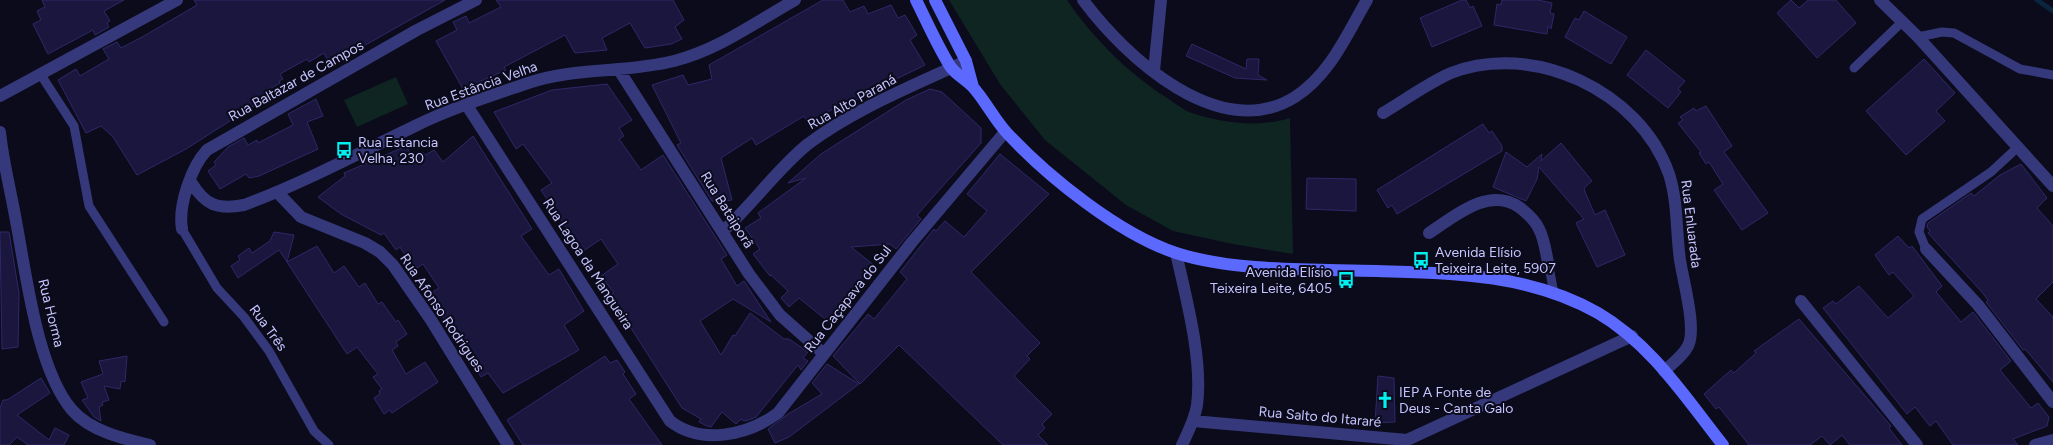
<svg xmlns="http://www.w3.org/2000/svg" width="2053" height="445" font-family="Figtree,sans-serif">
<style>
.green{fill:#0e2522}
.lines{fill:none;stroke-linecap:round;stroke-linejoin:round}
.stream{stroke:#0b253f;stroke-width:5}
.building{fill:#1a163d;stroke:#2e2869}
.lane{stroke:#35397b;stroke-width:9}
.street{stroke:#35397b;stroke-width:12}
.secondary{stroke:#5c69ff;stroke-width:12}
.labels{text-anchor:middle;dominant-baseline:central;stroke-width:4;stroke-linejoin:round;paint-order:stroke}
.street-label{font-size:14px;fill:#c6c5ff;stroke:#0c0b1b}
.poi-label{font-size:14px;fill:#c6c5ff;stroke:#0c0b1b;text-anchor:start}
</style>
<rect width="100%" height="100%" fill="#0c0b1b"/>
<path class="green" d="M949,0H1067C1094,40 1129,74 1170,100C1176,104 1183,109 1189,112C1220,123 1259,128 1290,118L1293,254L1233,244L1173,231L1126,205L1045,140L1000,84Z
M396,77L408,104L357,127L344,100Z"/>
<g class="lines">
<path class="stream" d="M2037,0L2053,11"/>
</g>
<path class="building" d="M42,0H124L104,11L110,21L107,23L109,27L95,35L93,30L48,54L33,24L41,20L37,11L45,7Z
M194,0H445L330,65L324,53L309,62L307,59L280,74L283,79L279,81L280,83L266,91L269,96L186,149L137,175L113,137L101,126L86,133L58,80L76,69L80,76L109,59L103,49L117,42L121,48L144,36L197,5Z
M496,0H673L684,20L675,27L682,39L671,44L645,48L630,23L602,38L607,50L575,53L565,35L504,67L506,70L463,89L436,41L457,30L453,22L466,16L469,23L501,7Z
M823,0H843L850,12L864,6L868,14L891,5L898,18L905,15L917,35L910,40L925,65L886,84L888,86L844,105L843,104L808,122L804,116L756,145L752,138L721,158L732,200L721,202L712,201L677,145L681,143L652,85L683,75L688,85L712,79L709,65Z
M1462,0H1466L1470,8L1473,6L1482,26L1432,47L1420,18Z
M1502,0H1538L1552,3L1550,13L1554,14L1551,29L1548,26L1547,34L1494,25L1497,4L1501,5Z
M1791,0L1799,8L1808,0H1836L1856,23L1817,58L1777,13Z
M1584,11L1627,37L1611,64L1565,37L1575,18L1579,20Z
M1192,44L1246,69L1247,59H1259L1258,75L1267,80L1235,78L1186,56Z
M1646,50L1685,81L1678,89L1681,92L1668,108L1627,75Z
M1924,59L1955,93L1936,111L1945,121L1906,155L1866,111Z
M607,84L632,120L619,128L624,136L619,139L641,170L663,155L727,255L721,259L737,286L744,281L771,322L733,299L700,321L721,355L733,335L735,336L750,313L784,339H789L808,352L803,358L808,361L801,370L798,365L756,417L749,420L744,421L741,419L736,424L722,412L711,427L707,426L699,422L701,419L682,408L610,295L614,293L601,276L618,264L601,239L582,252L541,190L552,183L523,144L516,149L494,112L552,90Z
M930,89L942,92L981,128V143L917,215L921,219L896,249L890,244L851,247L875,266L830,323L799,298L789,307L781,298L788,291L771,275L770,276L753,254L760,249L745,228L761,218L758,213L806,178L788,183L821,154L906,100Z
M316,99L323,116L307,122L318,149L259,176L249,178L246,174L220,189L208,171L216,165L214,162L228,147L244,138L248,145L257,140L258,143L293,125L288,114Z
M1706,106L1732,146L1724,152L1768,213L1742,230L1714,190L1723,184L1709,162L1706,164L1699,153L1701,152L1678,123L1683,120L1680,117L1694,108L1696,111Z
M1483,124L1489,133L1492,131L1502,146V151L1397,214L1392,205L1388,208L1377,190Z
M473,136L532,229L521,236L549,275L559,269L584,311L564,325L579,350L503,393L488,373L481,377L442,316L429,294L439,288L423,264L414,270L400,247L396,250L384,233L381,235L341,214L318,197L345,176L344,173L406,146L413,158L423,152L425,155L434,150L443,162Z
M1561,143L1592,181L1584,188L1585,192L1595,215L1605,210L1625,255L1597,267L1576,223L1584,219L1539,167L1537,179L1526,201L1493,187L1506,152L1527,167L1542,154L1541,161Z
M1000,154L1049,194L971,272L1040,343L1027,356L1030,359L1014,376L1052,414L1042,424L1045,428L1038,435L1048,445H1003L899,345L860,384L833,356L868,314L874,319L907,279L900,272L934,229L936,231L945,221L964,237L987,211L967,194Z
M2021,164L2047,198L2037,208L2053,226V282L2036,299L2053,317V382L2025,349L2023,350L1986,302L1988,300L1981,291L1928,233L1930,231L1927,227L1928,223L1971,193L1974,196L2000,175Z
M1307,178L1356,179V211L1306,209Z
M0,232H9L19,293L18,347L2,349Z
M274,232L294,235L287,262L279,250L238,278L231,266L240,260L238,256L249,248L252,253L270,241Z
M1898,236L1909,248L1912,246L1942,286L1936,292L1961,322L1973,312L2011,361L2000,370L2031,408L2038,403L2049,417L2047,426L2013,439L2018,445H1953L1936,421L1930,426L1915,407L1907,414L1823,308L1833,301L1836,304L1859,286L1888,318L1914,296L1893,272L1889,275L1875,255Z
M317,246L334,273L344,266L359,287L365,283L378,304L382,302L396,322L398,320L407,334L396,342L398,346L392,350L406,374L425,362L438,382L392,413L390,410L384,414L374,398L380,394L379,391L382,389L373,377L378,374L357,347L347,354L287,262Z
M1799,319L1891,426L1889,428L1902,445H1850L1842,435L1830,445L1822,436L1810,445H1749L1719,407L1716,409L1704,394L1731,370L1734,373L1756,353L1754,351Z
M127,356L125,382L121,381L120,389L104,386L109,400L102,402L103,405L99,407L101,421L94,417L82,400L88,398L81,382L103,374L99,361Z
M605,356L610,363L617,360L625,372L623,374L636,394L629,399L662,445H523L507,420Z
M827,364L859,384L789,437L775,443L768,429L788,414L822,394L812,383Z
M1378,376L1394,378L1395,422L1375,423Z
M41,378L50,393L17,415L49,440L55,428L69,435L64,445H28L17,437L9,445H0V408L3,400H7Z"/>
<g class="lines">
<path class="lane" d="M1918,37L1942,32L1954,33L2020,69L2053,75
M1854,68L1902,22
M41,75L74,126L89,206L164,322
M182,229L217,288L244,317L269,351L314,431L329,445
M1926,249L1919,232L1922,219L1991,172L2018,147
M1549,267L1554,293"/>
<path class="street" d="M1083,0C1126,58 1220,144 1295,97C1330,75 1347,34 1367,0
M1880,0L1918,37L2053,186
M619,70L749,274L780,315L824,354
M1154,71L1161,0
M0,96L177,0
M466,104L670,421C701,445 747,436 778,413L912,242L1005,132
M1383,113C1405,100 1428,83 1451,73C1533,41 1640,91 1669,174C1678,202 1676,232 1680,260C1683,280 1697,329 1688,346C1683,356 1673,363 1664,371
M0,132C3,162 11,192 16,221C26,273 37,369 72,410C90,431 124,439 150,445
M191,182C205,205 217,210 244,205C303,183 359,153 415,126C452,108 490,96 528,83C575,67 626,73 674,61C718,50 756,22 795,0
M277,192L301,217L365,243L380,252L393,265L431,320L508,445
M182,229C178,206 191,167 207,150L417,30L476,0
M723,231C753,204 777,169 808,144C856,108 913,86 966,61
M1429,233C1454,217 1488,186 1519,207C1527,213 1535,220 1539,229C1545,240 1546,255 1549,267
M1926,249L1978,305L2053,402
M1176,253C1186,297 1203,360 1197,405C1195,419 1188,432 1182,445
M1801,301L1917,445
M1193,421L1407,440L1632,336
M2035,445L2053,440"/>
<path class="secondary" d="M916,0C927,22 937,45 950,66C955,74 965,79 972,86C985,100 994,119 1007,133C1048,177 1119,234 1176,253C1235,272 1314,269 1377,271C1454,273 1529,274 1598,313C1651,344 1685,397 1723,445
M935,0L966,61L973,87"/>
</g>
<defs>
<g id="bus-bare" transform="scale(1.35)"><path d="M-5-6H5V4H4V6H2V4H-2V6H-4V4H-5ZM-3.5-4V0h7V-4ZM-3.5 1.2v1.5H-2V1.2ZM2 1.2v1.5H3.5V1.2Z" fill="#00f0ef" stroke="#0c0b1b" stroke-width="2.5" paint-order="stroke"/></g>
<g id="church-bare" transform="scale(1.35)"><path d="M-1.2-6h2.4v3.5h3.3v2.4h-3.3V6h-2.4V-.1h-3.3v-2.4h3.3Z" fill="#00f0ef" stroke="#0c0b1b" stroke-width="2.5" paint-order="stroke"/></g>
</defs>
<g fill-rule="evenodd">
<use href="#bus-bare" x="344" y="150"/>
<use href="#bus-bare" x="1421" y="260"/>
<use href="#bus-bare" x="1346" y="280"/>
<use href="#church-bare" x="1385" y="400"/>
</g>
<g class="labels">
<g class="street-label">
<text transform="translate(296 81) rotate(-29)">Rua Baltazar de Campos</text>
<text transform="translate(481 86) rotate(-20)">Rua Estância Velha</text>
<text transform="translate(852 102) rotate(-29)">Rua Alto Paraná</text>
<text transform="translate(727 210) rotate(58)">Rua Bataiporã</text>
<text transform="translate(1691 224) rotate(83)">Rua Enluarada</text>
<text transform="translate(588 264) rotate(57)">Rua Lagoa da Mangueira</text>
<text transform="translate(848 299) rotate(-52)">Rua Caçapava do Sul</text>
<text transform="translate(51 313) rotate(76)">Rua Horma</text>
<text transform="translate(442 313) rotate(56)">Rua Afonso Rodrigues</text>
<text transform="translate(268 328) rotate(54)">Rua Três</text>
<text transform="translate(1320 417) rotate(5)">Rua Salto do Itararé</text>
</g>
<g class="poi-label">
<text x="358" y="142">Rua Estancia<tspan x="358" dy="16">Velha, 230</tspan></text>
<text x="1435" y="252">Avenida Elísio<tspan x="1435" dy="16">Teixeira Leite, 5907</tspan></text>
<text x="1332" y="272" text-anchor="end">Avenida Elísio<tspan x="1332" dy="16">Teixeira Leite, 6405</tspan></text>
<text x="1399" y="392">IEP A Fonte de<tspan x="1399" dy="16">Deus - Canta Galo</tspan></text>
</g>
</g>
</svg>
